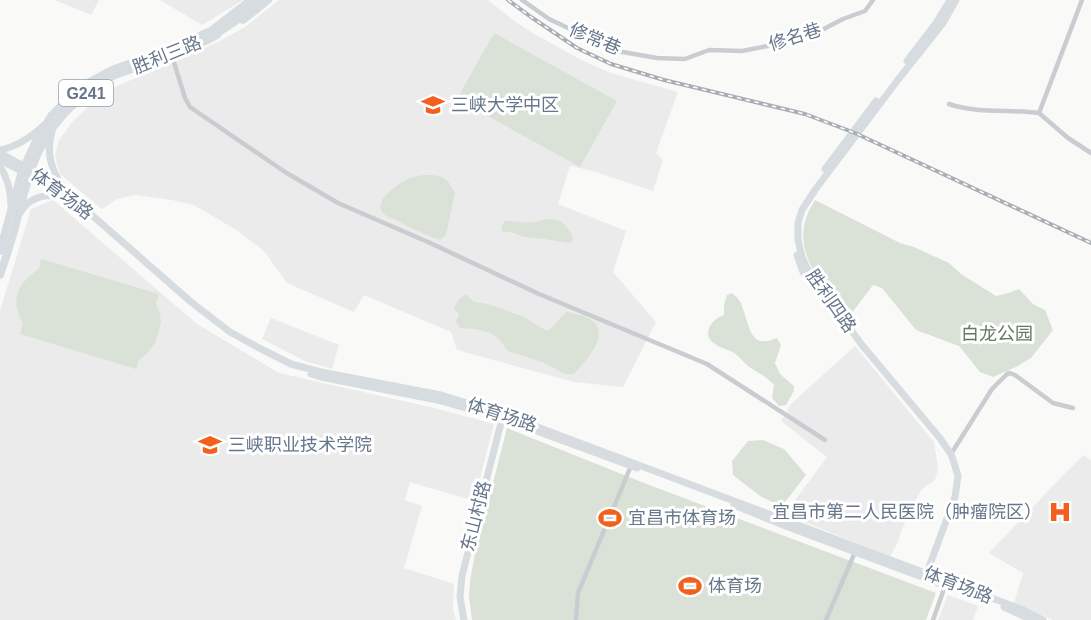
<svg xmlns="http://www.w3.org/2000/svg" width="1091" height="620" font-family="Helvetica,'Noto Sans SC',sans-serif">
<style>
.built{fill:#eaebea}
.green{fill:#dae2d7}
.lines{fill:none;stroke-linecap:round;stroke-linejoin:round}
.street{stroke:#c9cdd1;stroke-width:4.5}
.secondary{stroke:#d6dce0;stroke-width:7}
.primary{stroke:#d6dce0;stroke-width:8}
.highway{stroke:#d6dce0;stroke-width:8}
.rail-casing{stroke:#a9aeb5;stroke-width:4}
.rail{stroke:#fff;stroke-width:1.5;stroke-dasharray:4.5;stroke-linecap:butt}
.labels{text-anchor:middle;dominant-baseline:central;stroke-width:6;stroke-linejoin:round;paint-order:stroke}
.shield{fill:#fff;stroke:#94a0ae;stroke-width:1.5}
.shield-label{font-size:16px;font-weight:bold;fill:#66778b}
.street-label{font-size:18px;fill:#66778b;stroke:#fff}
.poi-label{font-size:18px;fill:#66778b;stroke:#fff;text-anchor:start}
.park-label{font-size:18px;fill:#657b61;stroke:#fff}
</style>
<rect width="100%" height="100%" fill="#f9faf7"/>
<path class="built" d="M55,0H99L91,15Z
M160,0H243L202,25Z
M279,0H488L513,20L531,32L583,61L611,73L678,92L656,153L663,160L653,191L589,170L570,166L558,204L626,231L613,272L656,322L623,387L574,382L457,350L451,332L364,295L354,312L287,283L264,251L238,231L194,205L172,200L135,195L117,199L102,209L60,174L55,156L59,140L73,121L97,99L117,86L218,42L245,27Z
M53,200L197,324L279,373L430,407L494,424L474,501L410,482L405,500L422,506L404,568L454,584L453,609L456,620H0V311L31,209Z
M271,318L339,345L332,369L305,361L262,339Z
M855,346L934,442L938,469L935,480L921,490L901,531L899,539L890,557L785,514L827,457L781,421L791,404Z
M1084,455L1091,461V620H1053L1014,603L1023,573L989,553L1067,471Z
M948,595L978,606L973,620H938Z"/>
<path class="green" d="M494,33L617,101L580,167L457,99Z
M426,175C444,175 447,178 455,193L446,235L440,240C425,234 411,229 398,221C394,219 388,218 385,215C376,208 382,198 389,192C403,181 409,176 426,175Z
M815,200L900,243L914,247L949,263L961,274L996,296L1008,293L1019,289L1033,304L1045,310L1053,330L1031,358L1016,367L993,377L980,372L959,346L916,330L882,288L873,285L848,318C821,282 784,247 815,200Z
M547,219C563,219 566,224 573,238L572,241L568,243L545,239L523,237L514,233L502,231V225L505,221C512,220 515,222 521,222C530,224 539,221 547,219Z
M41,259L159,294L156,304L160,313L161,323L158,334L155,343L148,352L139,360L136,369L20,334L23,323C9,301 18,282 39,269Z
M732,293C734,295 737,297 739,300C746,310 747,334 758,340C764,343 771,340 777,338L781,345L775,363L780,374L794,386V391L786,405L779,406L772,398L774,385C766,376 758,373 748,366C743,362 740,357 734,353C725,348 701,344 710,326C713,321 718,317 724,315V305L727,295Z
M466,294L474,302L488,304L524,317L547,331C555,326 559,318 567,312C574,314 583,315 590,319C613,334 585,361 574,374H565L542,362L508,351C504,347 503,343 499,339C489,329 473,329 460,328L456,322L459,314L454,309L458,300Z
M507,428L644,483L936,593L926,620H472L469,597L470,581L475,553Z
M763,440L784,449L806,475L786,501L778,505L760,496L733,475L732,461L748,441Z"/>
<g class="lines">
<path class="street" d="M522,0L549,19L617,51L657,58L685,59L709,50L742,51L783,43L818,32L843,19L865,11L873,0
M172,56L185,98L190,107L285,172L338,203L428,242L539,294L707,364L825,440
M949,104C979,114 1009,109 1039,113L1068,138L1091,153
M1039,113L1082,0
M951,454L992,389L1007,374L1010,373L1015,375L1053,403L1073,408
M576,620L578,593L631,466
M826,620L855,552
M933,620L945,586"/>
<path class="secondary" d="M907,61L936,23L950,0
M52,132C45,154 52,173 66,191
M0,150C16,147 32,136 43,126
M0,153L31,170L69,195L191,302L230,332L261,349L291,364L321,372L441,395L503,414L1021,609L1043,620
M0,160L22,171L70,202
M0,166C8,179 11,191 11,206
M825,169L876,101
M20,213C28,199 42,194 59,196
M797,255L803,272L827,304
M311,374L321,377L437,400L501,418L637,468
M734,505L788,527L954,589
M926,575L955,497L958,476L955,466L951,454L939,437L862,345L810,274L802,257L798,240V223L802,210L815,190L897,81L943,23L956,0
M1004,607L1032,620
M464,620L460,597L462,576L503,415"/>
<path class="primary" d="M243,20L268,0
M0,251L22,171L39,135L52,115L67,100L84,85L112,70L167,50L211,31L251,0
M0,275C5,260 10,246 14,231C28,179 34,139 77,101C88,91 100,82 115,75C133,68 153,64 171,57C187,50 202,43 217,35"/>
<path class="highway" d="M212,37L237,20L261,0"/>
<g class="rail-casing">
<path id="rail" d="M508,0L531,17L577,48L611,64L664,80L805,114L855,133L1091,243"/>
</g>
<use href="#rail" class="rail"/>
</g>
<defs>
<g id="school-bare" transform="scale(1.8)"><path d="M0-5L7-2L0 1L-7-2ZM-4 1L0 2.5L4 1V4Q0 6-4 4Z" fill="#f35f1d" stroke="#fff" stroke-width="2.5" paint-order="stroke"/></g>
<g id="university-bare" transform="scale(1.8)"><path d="M0-5L7-2L0 1L-7-2ZM-4 1L0 2.5L4 1V4Q0 6-4 4Z" fill="#f35f1d" stroke="#fff" stroke-width="2.5" paint-order="stroke"/></g>
<g id="hospital-bare" transform="scale(1.8)"><path d="M-5-5h3v3.5h4V-5h3V5h-3V1.5h-4V5h-3Z" fill="#f35f1d" stroke="#fff" stroke-width="2.5" paint-order="stroke"/></g>
<g id="stadium-bare" transform="scale(1.8)"><path d="M0-5a6.5 5 0 1 0 0 10a6.5 5 0 1 0 0-10ZM-3.5-1.8h7v3.6h-7Z" fill="#f35f1d" stroke="#fff" stroke-width="2.5" paint-order="stroke"/></g>
</defs>
<g fill-rule="evenodd">
<use href="#school-bare" x="433" y="105"/>
<use href="#university-bare" x="210" y="445"/>
<use href="#hospital-bare" x="1060" y="512"/>
<use href="#stadium-bare" x="610" y="518"/>
<use href="#stadium-bare" x="690" y="586"/>
</g>
<g class="labels">
<rect class="shield" x="59" y="80" width="54" height="26" rx="4.5"/>
<g class="shield-label">
<text x="86" y="93">G241</text>
</g>
<g class="street-label">
<text transform="translate(795 37) rotate(-17)">修名巷</text>
<text transform="translate(595 39) rotate(23)">修常巷</text>
<text transform="translate(167 55) rotate(-22)">胜利三路</text>
<text transform="translate(62 194) rotate(37)">体育场路</text>
<text transform="translate(831 301) rotate(55)">胜利四路</text>
<text transform="translate(502 415) rotate(18)">体育场路</text>
<text transform="translate(476 516) rotate(-76)">东山村路</text>
<text transform="translate(958 585) rotate(21)">体育场路</text>
</g>
<g class="poi-label">
<text x="451" y="105">三峡大学中区</text>
<text x="228" y="445">三峡职业技术学院</text>
<text x="1042" y="512" text-anchor="end">宜昌市第二人民医院（肿瘤院区）</text>
<text x="628" y="518">宜昌市体育场</text>
<text x="708" y="586">体育场</text>
</g>
<g class="park-label">
<text x="997" y="334">白龙公园</text>
</g>
</g>
</svg>
